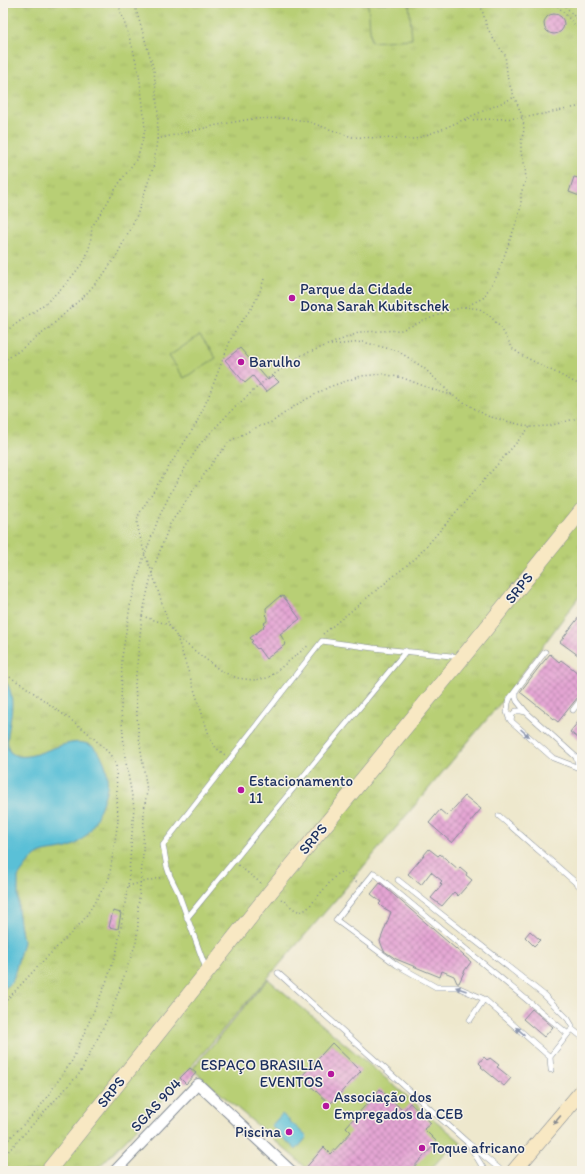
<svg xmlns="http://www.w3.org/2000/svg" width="585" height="1174" font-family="Itim,sans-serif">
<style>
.grass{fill:url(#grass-tufts);stroke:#6a7f69}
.pitch{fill:#b8cf74;stroke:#6a7f69}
.water{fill:#5ac0d7;stroke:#3a789a}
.building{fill:url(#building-cross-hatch)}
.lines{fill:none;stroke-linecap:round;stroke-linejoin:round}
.service-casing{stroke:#848c96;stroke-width:6}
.minor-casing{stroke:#848c96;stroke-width:12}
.secondary-casing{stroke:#848c96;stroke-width:16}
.path{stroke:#848c96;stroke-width:1.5;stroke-dasharray:1 3;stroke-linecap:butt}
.service{stroke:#fff;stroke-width:5}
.minor{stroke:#fff;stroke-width:10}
.secondary{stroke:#f8e8c3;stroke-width:15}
.oneway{fill:#8d97ae}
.oneway2{fill:#8a8c90}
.poi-dot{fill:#b5179e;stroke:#f7f3e8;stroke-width:1.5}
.labels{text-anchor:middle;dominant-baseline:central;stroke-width:3;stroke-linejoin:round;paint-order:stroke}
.poi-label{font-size:15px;fill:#1b2f5e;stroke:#f7f3e8;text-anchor:start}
.street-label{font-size:15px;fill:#1b2f5e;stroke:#f7f3e8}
</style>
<defs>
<pattern id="grass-tufts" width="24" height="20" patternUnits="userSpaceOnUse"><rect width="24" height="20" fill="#b8cf74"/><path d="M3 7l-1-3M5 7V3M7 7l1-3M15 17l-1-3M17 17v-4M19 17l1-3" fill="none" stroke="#9eb267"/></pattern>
<pattern id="building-cross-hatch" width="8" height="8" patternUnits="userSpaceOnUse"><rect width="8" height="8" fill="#e5a6d4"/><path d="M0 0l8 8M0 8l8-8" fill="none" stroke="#b988af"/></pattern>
</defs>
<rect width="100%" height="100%" fill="#f7f3e8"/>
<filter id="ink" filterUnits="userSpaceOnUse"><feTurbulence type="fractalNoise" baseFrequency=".025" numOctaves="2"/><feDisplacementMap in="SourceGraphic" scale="8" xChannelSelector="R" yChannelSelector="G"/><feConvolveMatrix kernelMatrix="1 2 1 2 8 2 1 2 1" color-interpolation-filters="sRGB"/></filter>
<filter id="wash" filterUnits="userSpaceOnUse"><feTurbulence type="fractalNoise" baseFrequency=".012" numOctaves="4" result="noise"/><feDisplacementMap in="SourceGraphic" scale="16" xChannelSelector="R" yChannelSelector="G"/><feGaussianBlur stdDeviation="0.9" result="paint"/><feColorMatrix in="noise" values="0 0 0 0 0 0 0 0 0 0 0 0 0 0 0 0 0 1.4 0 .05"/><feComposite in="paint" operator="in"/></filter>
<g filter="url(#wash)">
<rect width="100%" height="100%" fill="#eee8cd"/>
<path class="grass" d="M3,3H582V593L498,706L338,897L143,1122L95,1171H3Z"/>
<path class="pitch" d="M368,3H409L412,39L371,42Z
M200,335L216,358L184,378L169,356Z
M268,979L461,1142L459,1147L453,1155L448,1150L429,1171H310L192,1069Z"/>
<path class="water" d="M3,678C24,701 0,738 10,752C30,769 66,731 92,746C94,747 96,750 98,752C103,757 107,768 107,775C107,778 108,783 107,787C106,795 94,826 89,832C86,836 80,841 76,844C65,851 52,849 41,853C31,857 24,869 18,877V910L23,942L13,980L3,990Z
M282,1114L307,1137L296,1150L271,1126Z"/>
<g id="blocks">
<path class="building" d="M544 24a10 10 0 1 1 20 0a10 10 0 1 1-20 0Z
M574,177L582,179V197L569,192Z
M240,348L268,380L273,376L279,382L266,392L253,376L245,383L225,360Z
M280,596L281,597L283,596L300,619L280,634L286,644L266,659L258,648L257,649L251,642L253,641L250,638L264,627L263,626L265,624L264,623L267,621L266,608Z
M582,613V658L560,642Z
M550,654L559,662L561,660L573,669L580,675L578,677L582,680V692L558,722L520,692L540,666Z
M582,717V741L570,732Z
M465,796L481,809L452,843L429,823L440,810L447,816Z
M429,849L438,856L440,854L458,869L460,867L467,873L466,875L472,880L458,896L454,892L442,906L431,898L442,885L440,883L442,881L431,872L421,885L408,874Z
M380,883L471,962L465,970L459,983H457L454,976L442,971L440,977L396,959L384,951L380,941L391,912L382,907L379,904L381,902L371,894Z
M113,911L121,913L118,929L109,927Z
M530,931L540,940L534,946L525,937Z
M532,1009L553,1027L544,1037L523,1019Z
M332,1043L361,1071L330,1104L301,1077Z
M484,1057L487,1060L488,1059H489L490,1058L499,1065L497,1067L511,1078L504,1086L481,1067L482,1066L479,1063Z
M190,1068L196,1073L186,1084L180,1078Z
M380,1089L403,1111L410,1103L431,1123L424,1129L437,1142L410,1171H303L324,1147L331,1154L351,1132L346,1127Z"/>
</g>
</g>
<g filter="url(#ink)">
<use href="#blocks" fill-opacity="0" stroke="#848c96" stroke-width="1"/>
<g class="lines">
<g class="service-casing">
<path id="service" d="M545,652L510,698L508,703L507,712L509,718L511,721L553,758L579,768
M516,691V698L517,701L526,712L576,757L579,768L582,773
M573,710L582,698
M511,721L512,715L516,711H521L526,712
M499,816L582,888
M398,880L544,995L568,1019L572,1026V1029L568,1034
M187,918L406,651
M206,969L178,892L170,876L167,867L163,845L322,641L373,648L461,657
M278,973L468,1143L502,1171
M470,1020L484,999
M572,1029L582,1037
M550,1057L484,999L457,987H436L397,965L336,920L374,873L568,1034L550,1057L551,1070
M471,1148L485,1171"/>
</g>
<g class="minor-casing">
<path id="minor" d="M115,1171L198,1084L291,1171"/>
</g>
<g class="secondary-casing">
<path id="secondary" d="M48,1171L207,972L271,891L463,657L582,510
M514,1171L582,1091"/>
</g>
<path class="path" d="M555,3L575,25L582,30
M563,3L573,15L582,23
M465,120L523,118L582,106
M157,139L218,125L251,119L288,118L309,122L352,137L415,139L440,130L515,97
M264,279L260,291L253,306L236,329L230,341L208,398L196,424L139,514L137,522L139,533L145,555L152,572L169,625L177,637L221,671L237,678L253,680L268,678L309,645
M465,307L483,298L497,276L515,226L521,207V193L526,180L525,166L521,153V142L524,130L523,118L508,81L505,55L494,40L487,27L480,3
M3,333L46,303L66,284L85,260L90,245L92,227L120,182L138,157L145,130L143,105L139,74L133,49L118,3
M331,345L363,342L398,351L424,368L452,395L487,416L530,427L549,426L582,417
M3,361L16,353L48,329L87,293L103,275L117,255L137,215L154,165L157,139L158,114L154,70L134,3
M142,616L169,625
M323,634L417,557L530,427
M177,637L211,741L216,748L225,755
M3,673L23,685L86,731L108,752L114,760L116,766L118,821L109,879L83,921L41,963L3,1004
M238,865L262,884
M128,886L163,877
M281,899L294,909L300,912L307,909L337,874L341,872H346L357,883
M3,1145L37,1111L72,1061L106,983L117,950L128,886L134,807L125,757L121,711L122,657L130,606L142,562L159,517L175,484L200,444L231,411L264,381L302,355L361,332L401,330L448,311L465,307L480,309L490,316L501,328L513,349L523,356L582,386
M3,1157L80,1073L111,1012L136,943L138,925V908L143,855L144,811L147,791L138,730L135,684L142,616L152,572L170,524L215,459L230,441L255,428L272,422L296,405L329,387L361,376L383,374L403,378L437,391L452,395"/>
<use href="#service" class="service"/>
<use href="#minor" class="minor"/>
<use href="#secondary" class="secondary"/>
</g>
<defs><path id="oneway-solid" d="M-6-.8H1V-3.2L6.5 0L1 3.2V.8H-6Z"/></defs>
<g class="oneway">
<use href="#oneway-solid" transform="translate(525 733) rotate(42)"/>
<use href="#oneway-solid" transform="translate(461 989) rotate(-160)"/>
<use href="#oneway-solid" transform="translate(520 1031) rotate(-139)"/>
</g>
<use class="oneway2" href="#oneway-solid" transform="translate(557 1120) rotate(130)"/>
</g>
<g class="poi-dot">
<circle cx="292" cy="298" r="4"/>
<circle cx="241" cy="362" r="4"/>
<circle cx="241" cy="790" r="4"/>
<circle cx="331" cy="1074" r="4"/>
<circle cx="326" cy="1106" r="4"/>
<circle cx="289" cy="1132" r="4"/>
<circle cx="422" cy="1148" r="4"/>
</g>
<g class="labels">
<g class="poi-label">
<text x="300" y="289">Parque da Cidade<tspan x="300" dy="17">Dona Sarah Kubitschek</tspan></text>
<text x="249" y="362">Barulho</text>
<text x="249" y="781">Estacionamento<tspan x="249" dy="17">11</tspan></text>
<text x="323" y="1065" text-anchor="end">ESPAÇO BRASILIA<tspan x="323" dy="17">EVENTOS</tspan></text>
<text x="334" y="1097">Associação dos<tspan x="334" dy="17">Empregados da CEB</tspan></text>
<text x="281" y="1132" text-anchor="end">Piscina</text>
<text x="430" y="1148">Toque africano</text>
</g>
<g class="street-label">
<text transform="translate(519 588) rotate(-51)">SRPS</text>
<text transform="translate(313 839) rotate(-50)">SRPS</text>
<text transform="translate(111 1092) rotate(-51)">SRPS</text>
<text transform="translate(156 1105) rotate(-47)">SGAS 904</text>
</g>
</g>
<rect width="585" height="1174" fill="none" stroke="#f7f3e8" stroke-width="16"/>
</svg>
